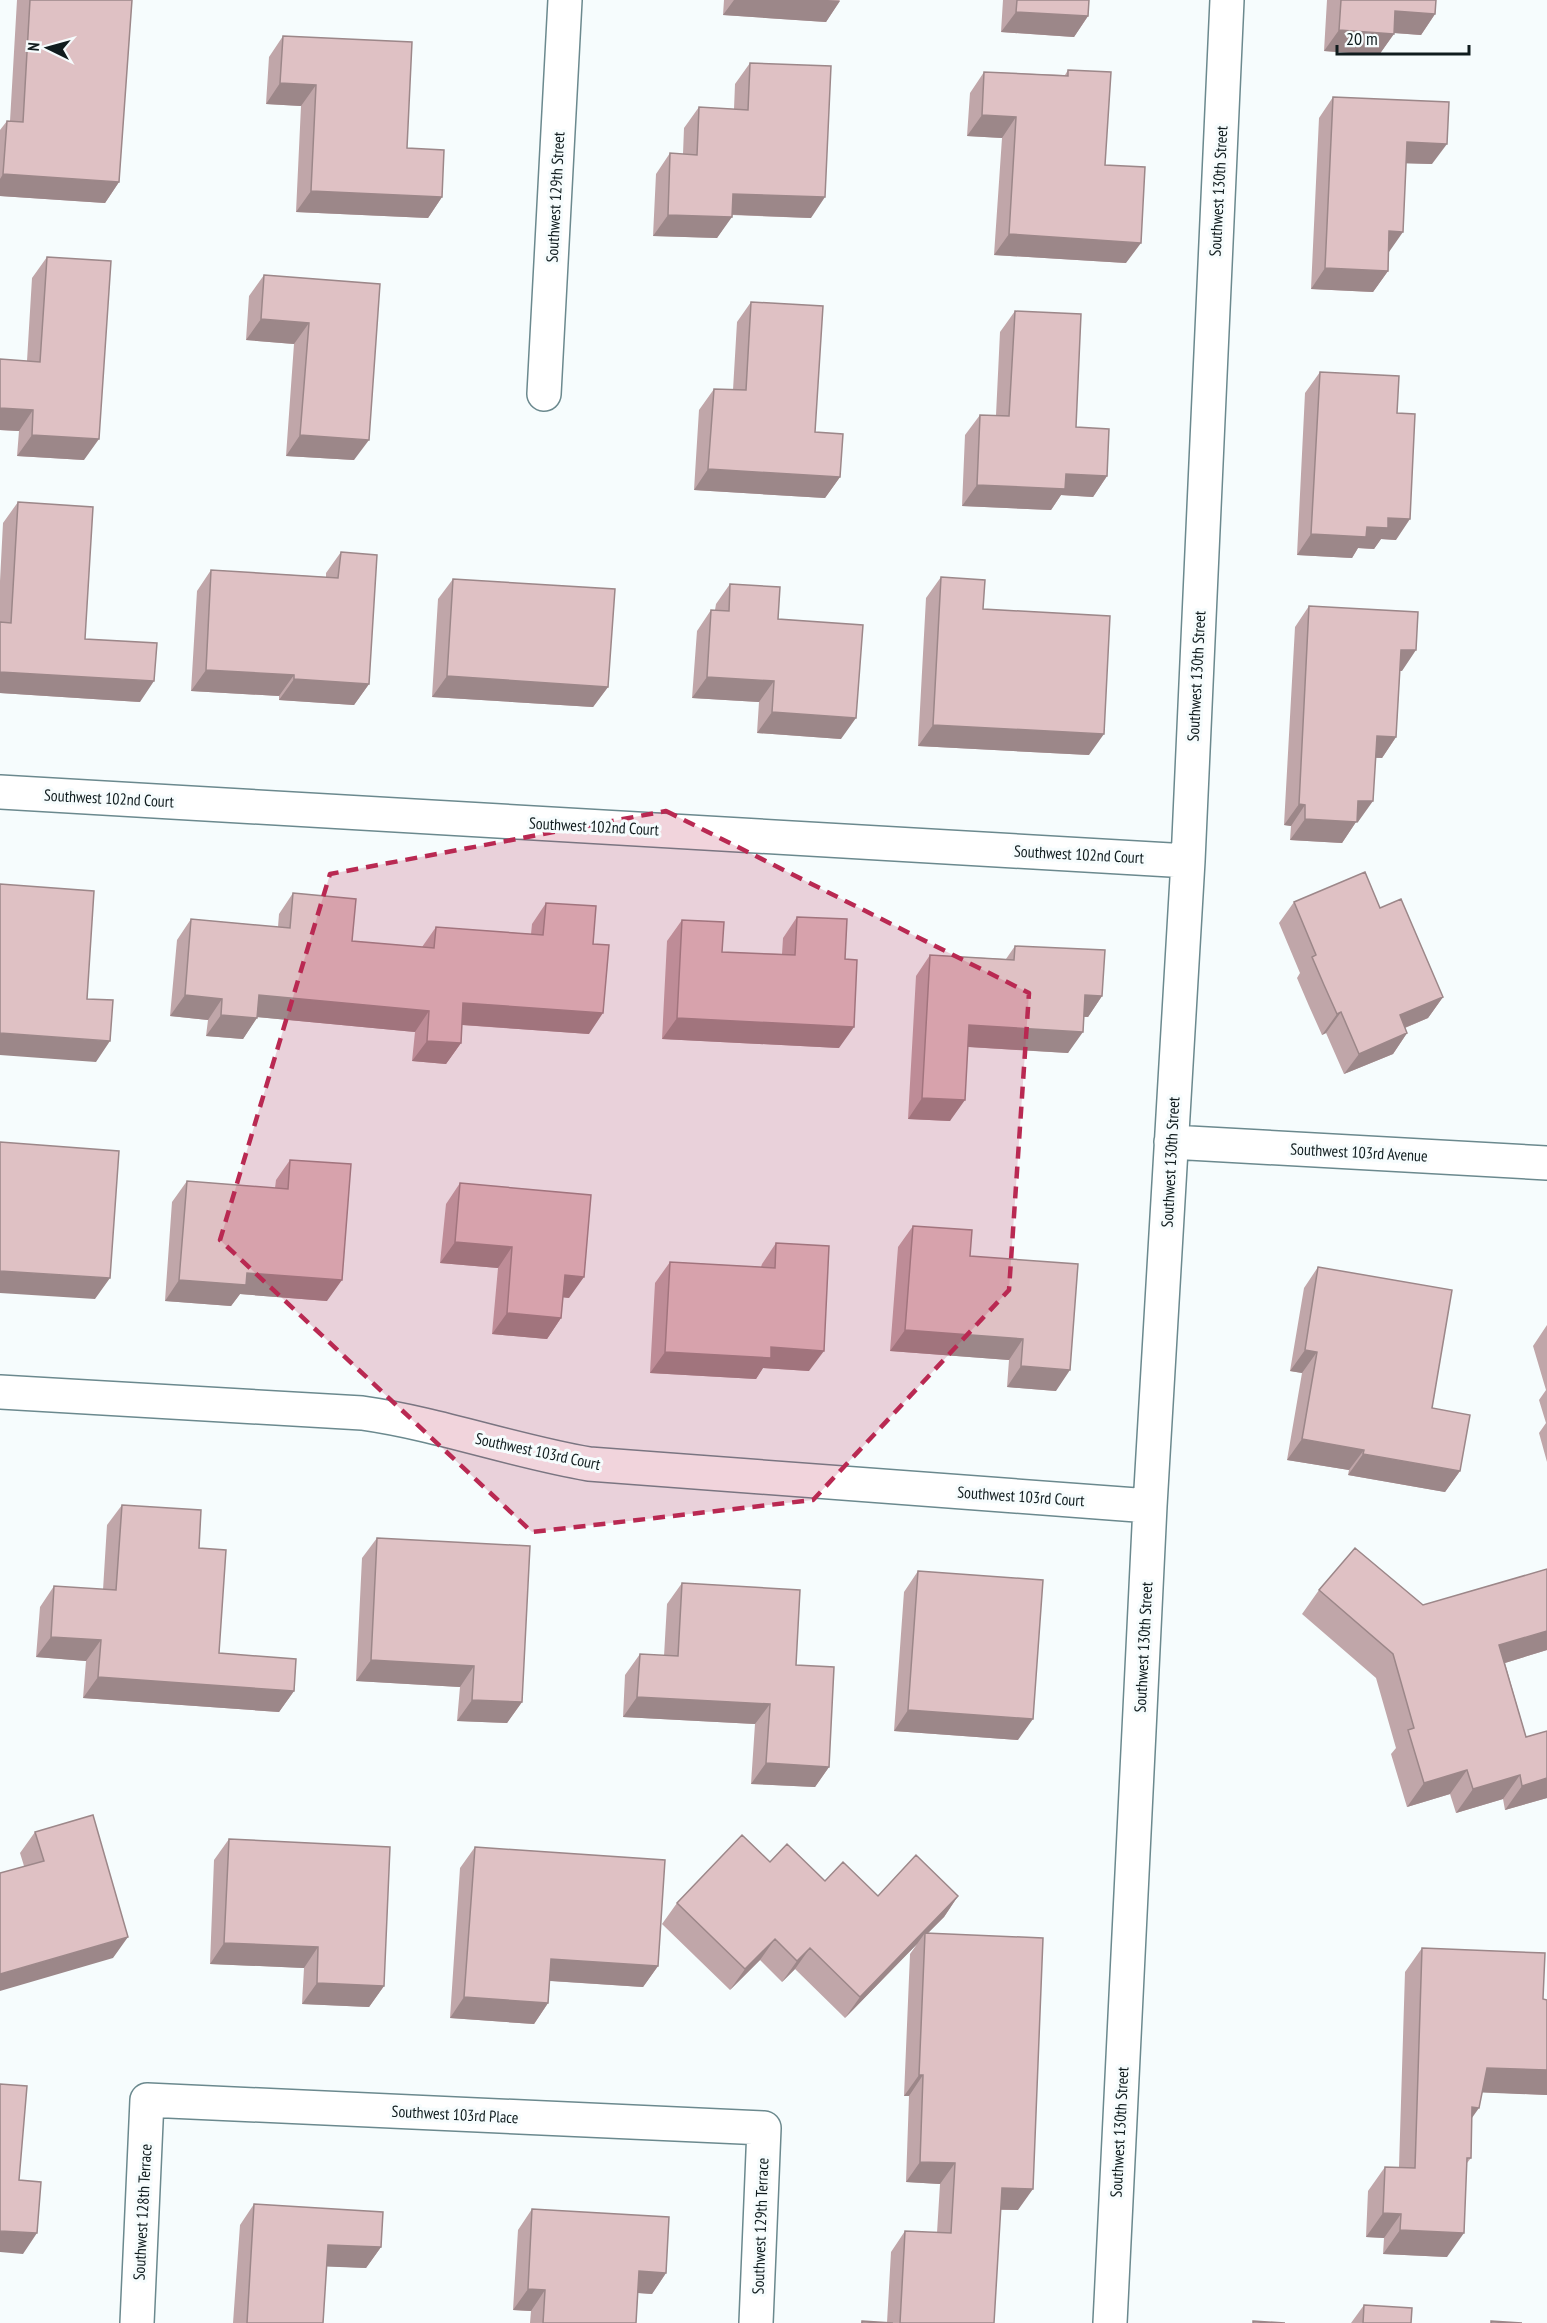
<svg xmlns="http://www.w3.org/2000/svg" width="1547" height="2323" font-family="'PT Sans Narrow',sans-serif">
<style>
.lines{fill:none;stroke-linecap:round;stroke-linejoin:round}
.minor-casing{stroke:#6b898e;stroke-width:36}
.minor{stroke:#fff;stroke-width:33}
.wall{fill:#c0a6a9}
.shaded-wall{fill:#9c8789}
.building{fill:#dfc1c4;stroke:#9c8789;stroke-width:1.5}
.marked{fill:#b92952;fill-opacity:0.2;stroke:#b92952;stroke-width:4.5;stroke-dasharray:12 8;stroke-linejoin:round}
.labels{text-anchor:middle;dominant-baseline:central;stroke-width:6;stroke-linejoin:round;paint-order:stroke}
.street-label{font-size:16px;fill:#101c1e;stroke:#f6fcfd}
</style>
<rect width="100%" height="100%" fill="#f6fcfd"/>
<g class="lines">
<g class="minor-casing">
<path id="minor" d="M544,394L565,0
M0,792L1188,861
M1171,1142L1547,1163
M0,1392L362,1413C439,1424 513,1451 589,1464L1150,1506
M137,2323L147,2100L764,2128L756,2323
M1110,2323L1150,1506L1188,861L1227,0"/>
</g>
<use href="#minor" class="minor"/>
</g>
<path class="wall" d="M17,0H132L119,182L105,203L0,196V130L7,121H10Z
M724,0H840L826,22L723,15Z
M1003,0H1089L1088,16L1074,37L1001,32Z
M1327,0H1436L1435,14L1421,35L1394,33L1379,55L1324,51Z
M283,36L407,148L442,197L428,218L296,212L301,106L266,104L269,57Z
M750,63L811,218L732,215L717,238L653,236L656,174L670,153L683,154L684,128L699,107L734,109L735,84Z
M1068,70L1105,165L1126,263L994,255L1002,138L967,136L970,93L984,72L1065,75Z
M1333,97L1432,164L1406,163L1389,252L1388,271L1373,292L1311,289L1319,118Z
M47,257L84,460L17,456L19,431L0,430V359L27,361L32,278Z
M264,275L380,284L354,460L286,456L294,344L246,340L249,296Z
M751,302L815,432L840,477L825,498L694,490L699,410L714,389L733,390L737,322Z
M1015,311L1076,427L1107,476L1093,497L1061,495L1051,510L962,506L965,435L980,415H996L1000,332Z
M1320,372L1397,413L1396,540L1381,539L1374,549L1358,548L1352,558L1297,555L1305,393Z
M18,502L85,639L140,702L0,693V581L3,523Z
M341,552L369,684L354,705L279,700V696L191,691L197,591L211,570L326,577V573Z
M941,577L983,609L1089,755L918,746L926,598Z
M453,579L608,687L593,707L432,697L438,599Z
M730,584L778,619L841,739L757,733L759,702L692,698L697,631L711,610H715L716,604Z
M1309,606L1402,671H1400L1396,737L1382,758H1375L1358,822H1356L1342,843L1290,840L1291,826L1284,825L1295,627Z
M293,893L352,941L422,947L436,927L531,934L532,924L546,903L593,944L589,1034L462,1025L461,1043L446,1064L412,1061L415,1032L257,1017L243,1039L206,1036L208,1020L170,1016L177,940L191,919L278,927L279,914Z
M1294,902L1380,908L1443,997L1428,1018L1405,1028L1407,1033L1393,1054L1344,1074L1326,1033L1322,1035L1309,1006L1297,978L1300,973L1279,923Z
M797,917L839,1048L662,1039L667,941L682,920L722,952L782,954L783,938Z
M1015,946L1102,996L1088,1017H1084L1068,1053L968,1047L950,1121L908,1119L916,976L930,955L1006,959Z
M290,1160L327,1301L240,1294L231,1306L165,1301L172,1202L187,1181L275,1188L276,1180Z
M460,1183L569,1298L563,1297L561,1318L547,1339L492,1334L498,1268L440,1263L446,1204Z
M913,1226L970,1256L1056,1391L1007,1387L1009,1360L890,1351L898,1247Z
M776,1243L809,1371L763,1368L756,1379L650,1373L655,1283L670,1262L761,1267L762,1264Z
M1318,1267L1432,1408L1460,1471L1445,1492L1348,1475L1349,1470L1287,1460L1302,1373L1290,1371L1304,1288Z
M1547,1325V1462L1539,1433L1546,1423L1539,1400L1546,1390L1533,1346Z
M122,1505L199,1548L219,1653L294,1691L279,1712L83,1698L86,1661L36,1657L40,1607L54,1586L103,1590L107,1525Z
M377,1538L522,1702L507,1723L457,1721L460,1687L356,1681L362,1558Z
M1547,1569V1650L1505,1663L1526,1737L1547,1731V1798L1505,1810L1503,1799L1456,1813L1450,1794L1407,1807L1391,1754L1396,1748L1376,1678L1302,1614L1319,1590L1423,1605Z
M918,1571L1018,1740L894,1731L904,1592Z
M682,1583L796,1665L829,1767L815,1787L751,1784L755,1724L623,1717L625,1675L640,1654L664,1656L667,1604Z
M35,1832L113,1958L24,1866L20,1853Z
M229,1839L384,1986L369,2007L302,2004L304,1968L210,1964L214,1860Z
M475,1847L658,1966L643,1987L550,1981L548,2003L534,2024L450,2018L460,1868Z
M770,1862L825,1881L878,1896H958L944,1917L928,1933L1018,2210H1000L994,2323H861L862,2321L887,2323L891,2252L905,2231L937,2233L940,2184L906,2182L909,2096H904L910,1954L917,1944L845,2018L795,1969L782,1982L760,1960L730,1990L662,1924L677,1903Z
M1422,1948L1543,1999L1547,2095L1482,2092L1472,2117L1471,2158L1467,2163L1447,2257L1383,2254L1384,2238L1366,2237L1368,2191L1385,2167H1399L1405,1972Z
M254,2204L381,2247L366,2268L326,2266L323,2323H233L240,2225Z
M532,2209L666,2273L652,2294L638,2293L636,2323H530L531,2311L513,2310L518,2230Z
M1364,2305L1411,2323H1351Z"/>
<path class="shaded-wall" d="M734,0H828L840,1L826,22L723,15Z
M1395,11L1435,14L1421,35L1381,32Z
M1016,12L1088,16L1074,37L1001,32Z
M1339,30L1394,34L1379,55L1324,51Z
M280,83L316,85L301,106L266,104Z
M982,115L1016,117L1002,138L967,136Z
M1407,142L1447,144L1432,164L1392,163Z
M3,174L119,182L105,203L0,196V179Z
M311,191L442,197L428,218L296,212Z
M733,194L825,197L811,218L718,214Z
M668,215L732,217L717,238L653,236Z
M1389,231L1403,232L1389,252Z
M1009,234L1141,243L1126,263L994,255Z
M1325,268L1388,271L1373,292L1311,289Z
M261,319L309,323L294,344L246,340Z
M0,408L33,410L19,431L0,430Z
M32,435L99,439L84,460L17,456Z
M300,435L369,440L354,460L286,456Z
M708,469L840,477L825,498L694,490Z
M1066,474L1107,476L1093,497L1061,495L1051,510L962,506L977,485Z
M1388,518L1410,519L1396,540L1381,539L1374,549L1358,548L1352,558L1297,555L1311,534L1367,527Z
M1401,650H1416L1402,671L1386,670Z
M206,670L294,675L279,696L191,691Z
M0,672L154,681L140,702L0,693Z
M447,676L608,687L593,707L432,697Z
M707,677L774,681L759,702L692,698Z
M294,679L369,684L354,705L279,700Z
M772,712L856,718L841,739L757,733Z
M933,725L1104,734L1089,755L918,746Z
M1377,736L1396,737L1382,758L1362,757Z
M1358,801H1373L1358,822H1356L1342,843L1290,840L1305,819Z
M1299,804L1305,805L1291,826L1284,825Z
M185,995L222,999L208,1020L170,1016Z
M259,995L429,1011L415,1032L245,1016Z
M1085,995L1102,996L1088,1017L1070,1016Z
M1443,997L1428,1018L1385,1036L1400,1015Z
M463,1003L603,1013L589,1034L449,1024Z
M1341,1012L1326,1033L1322,1035L1337,1014Z
M221,1015L257,1018L243,1039L206,1036Z
M677,1018L854,1027L839,1048L662,1039Z
M969,1025L1083,1032L1068,1053L954,1046Z
M0,1033L110,1041L96,1062L0,1055Z
M1407,1033L1393,1054L1344,1074L1359,1054Z
M427,1041L461,1043L446,1064L412,1061Z
M922,1098L965,1100L950,1121L908,1119Z
M455,1242L512,1247L498,1268L440,1263Z
M0,1271L110,1278L95,1299L0,1293Z
M247,1273L342,1280L327,1301L240,1294L231,1306L165,1301L179,1280Z
M565,1275L584,1277L569,1298L550,1296Z
M507,1313L561,1318L547,1339L492,1334Z
M905,1330L1023,1339L1009,1360L890,1351Z
M771,1347L824,1351L809,1371L763,1368L756,1379L650,1373L665,1352Z
M1305,1350L1317,1352L1302,1373L1290,1371Z
M1021,1366L1070,1370L1056,1391L1007,1387Z
M1302,1439L1364,1450L1349,1470L1287,1460Z
M1363,1454L1460,1471L1445,1492L1348,1475Z
M1547,1631V1650L1482,1670L1499,1645Z
M51,1637L101,1640L86,1661L36,1657Z
M371,1660L474,1666L460,1687L356,1681Z
M98,1677L294,1691L279,1712L83,1698Z
M637,1697L770,1704L755,1724L623,1717Z
M472,1700L522,1702L507,1723L457,1721Z
M908,1710L1033,1719L1018,1740L894,1731Z
M766,1763L829,1767L815,1787L751,1784Z
M1467,1770L1450,1794L1407,1807L1424,1783Z
M1520,1775L1503,1799L1456,1813L1473,1789Z
M1547,1778V1798L1505,1810L1522,1786Z
M958,1896L944,1917L925,1936V1933L917,1944L845,2018L860,1997Z
M128,1937L113,1958L0,1991V1974Z
M775,1939L760,1960L730,1990L745,1969Z
M224,1943L318,1947L304,1968L210,1964Z
M810,1948L795,1969L782,1982L797,1961Z
M551,1959L658,1966L643,1987L537,1980Z
M317,1983L384,1986L369,2007L302,2004Z
M464,1997L548,2003L534,2024L450,2018Z
M1487,2068L1547,2070V2095L1470,2092Z
M919,2075H923L909,2096H904Z
M1472,2107L1479,2108L1462,2132Z
M920,2162L955,2163L940,2184L906,2182Z
M1002,2188L1033,2189L1018,2210L987,2209Z
M1383,2213L1401,2214L1384,2238L1366,2237Z
M1400,2230L1464,2233L1447,2257L1383,2254Z
M0,2231L37,2233L23,2254L0,2252Z
M328,2245L381,2247L366,2268L313,2266Z
M639,2271L666,2273L652,2294L625,2292Z
M528,2289L545,2290L531,2311L513,2310Z"/>
<path class="building" d="M30,0H132L119,182L3,174L7,121L23,122Z
M1017,0H1089L1088,16L1016,12Z
M1341,0H1436L1435,14L1395,11L1394,34L1339,30Z
M283,36L412,42L407,148L444,150L442,197L311,191L316,85L280,83Z
M750,63L831,66L825,197L733,194L732,217L668,215L670,153L697,155L699,107L748,110Z
M1068,70L1111,72L1105,165L1145,167L1141,243L1009,234L1016,117L982,115L984,72L1068,76Z
M1333,97L1449,102L1447,144L1407,142L1403,232L1389,231L1388,271L1325,268Z
M47,257L111,261L99,439L32,435L33,410L0,408V359L40,362Z
M264,275L380,284L369,440L300,435L309,323L261,319Z
M751,302L823,306L815,432L843,434L840,477L708,469L714,389L746,390Z
M1015,311L1081,314L1076,427L1109,429L1107,476L1066,474L1065,489L977,485L980,415L1009,416Z
M1320,372L1399,376L1397,413L1415,414L1410,519L1388,518V528L1367,527L1366,537L1311,534Z
M18,502L93,507L85,639L157,643L154,681L0,672V622L11,623Z
M341,552L377,555L369,684L294,679V675L206,670L211,570L338,578Z
M941,577L985,580L983,609L1110,616L1104,734L933,725Z
M453,579L615,589L608,687L447,676Z
M730,584L780,587L778,619L863,625L856,718L772,712L774,681L707,677L711,610L729,611Z
M1309,606L1418,612L1416,650H1401L1396,737L1377,736L1373,801H1358L1357,822L1305,819V805L1299,804Z
M1365,872L1380,908L1401,899L1443,997L1400,1015L1407,1033L1359,1054L1341,1012L1337,1014L1324,985L1312,957L1316,955L1294,902Z
M0,884L94,891L87,999L113,1000L110,1041L0,1033Z
M293,893L356,899L352,941L434,948L436,927L543,935L546,903L596,906L593,944L609,945L603,1013L463,1003L461,1043L427,1041L429,1011L259,995L257,1018L221,1015L222,999L185,995L191,919L290,928Z
M797,917L847,919L845,959L857,960L854,1027L677,1018L682,920L724,922L722,952L795,955Z
M1015,946L1105,950L1102,996L1085,995L1083,1032L969,1025L965,1100L922,1098L930,955L1014,960Z
M0,1142L119,1151L110,1278L0,1271Z
M290,1160L351,1164L342,1280L247,1273L246,1285L179,1280L187,1181L288,1189Z
M460,1183L591,1195L584,1277L565,1275L561,1318L507,1313L512,1247L455,1242Z
M913,1226L972,1230L970,1256L1078,1264L1070,1370L1021,1366L1023,1339L905,1330Z
M776,1243L829,1246L824,1351L771,1347V1358L665,1352L670,1262L775,1268Z
M1318,1267L1452,1290L1432,1408L1470,1415L1460,1471L1363,1454L1364,1450L1302,1439L1317,1352L1305,1350Z
M122,1505L201,1510L199,1548L226,1550L219,1653L296,1659L294,1691L98,1677L101,1640L51,1637L54,1586L116,1590Z
M377,1538L530,1546L522,1702L472,1700L474,1666L371,1660Z
M1355,1548L1423,1605L1547,1569V1631L1499,1645L1526,1737L1547,1731V1778L1522,1786L1520,1775L1473,1789L1467,1770L1424,1783L1408,1730L1414,1728L1393,1654L1319,1590Z
M918,1571L1043,1580L1033,1719L908,1710Z
M682,1583L800,1590L796,1665L834,1667L829,1767L766,1763L770,1704L637,1697L640,1654L678,1656Z
M93,1815L128,1937L0,1974V1873L44,1861L35,1832Z
M742,1835L770,1862L787,1844L825,1881L843,1862L878,1896L916,1855L958,1896L860,1997L810,1948L797,1961L775,1939L745,1969L677,1903Z
M229,1839L390,1847L384,1986L317,1983L318,1947L224,1943Z
M475,1847L665,1860L658,1966L551,1959L548,2003L464,1997Z
M925,1933L1043,1938L1033,2189L1002,2188L994,2323H900L905,2231L951,2233L955,2163L920,2162L923,2075H919Z
M1422,1948L1545,1953L1543,1999L1547,2000V2070L1487,2068L1479,2108L1472,2107L1471,2158H1467L1464,2233L1400,2230L1401,2214L1383,2213L1385,2167L1415,2168Z
M0,2084L27,2086L19,2180L41,2182L37,2233L0,2231Z
M254,2204L383,2212L381,2247L328,2245L323,2323H247Z
M532,2209L669,2217L666,2273L639,2271L636,2323H543L545,2290L528,2289Z
M1364,2305L1412,2308L1411,2323H1363Z
M862,2321L893,2323H862Z
M1253,2321L1285,2323H1253Z
M1491,2321L1522,2323H1491Z"/>
<path class="marked" d="M666,811L1029,993L1009,1290L813,1500L532,1532L220,1240L330,874Z"/>
<g class="labels">
<g class="street-label">
<text transform="translate(1218 191) rotate(-87)">Southwest 130th Street</text>
<text transform="translate(555 197) rotate(-87)">Southwest 129th Street</text>
<text transform="translate(1196 676) rotate(-87)">Southwest 130th Street</text>
<text transform="translate(109 798) rotate(3)">Southwest 102nd Court</text>
<text transform="translate(594 826) rotate(3)">Southwest 102nd Court</text>
<text transform="translate(1079 854) rotate(3)">Southwest 102nd Court</text>
<text transform="translate(1359 1152) rotate(3)">Southwest 103rd Avenue</text>
<text transform="translate(1170 1162) rotate(-87)">Southwest 130th Street</text>
<text transform="translate(538 1451) rotate(12)">Southwest 103rd Court</text>
<text transform="translate(1021 1496) rotate(4)">Southwest 103rd Court</text>
<text transform="translate(1143 1647) rotate(-87)">Southwest 130th Street</text>
<text transform="translate(455 2114) rotate(3)">Southwest 103rd Place</text>
<text transform="translate(1119 2132) rotate(-87)">Southwest 130th Street</text>
<text transform="translate(142 2212) rotate(-87)">Southwest 128th Terrace</text>
<text transform="translate(760 2226) rotate(-88)">Southwest 129th Terrace</text>
</g>
</g>
<g transform="translate(48 48) rotate(275)" stroke="#f6fcfd" stroke-width="4.5" paint-order="stroke">
<path d="M0-4.5L10 22L0 15L-10 22Z" fill="#101c1e"/>
<text y="-9" font-size="16" font-weight="bold" text-anchor="middle" fill="#101c1e">N</text>
</g>
<path d="M1337 45v9h132v-9" fill="none" stroke="#101c1e" stroke-width="3"/>
<text x="1346" y="45" font-size="18" fill="#101c1e" stroke="#f6fcfd" stroke-width="4.5" paint-order="stroke">20 m</text>
</svg>
